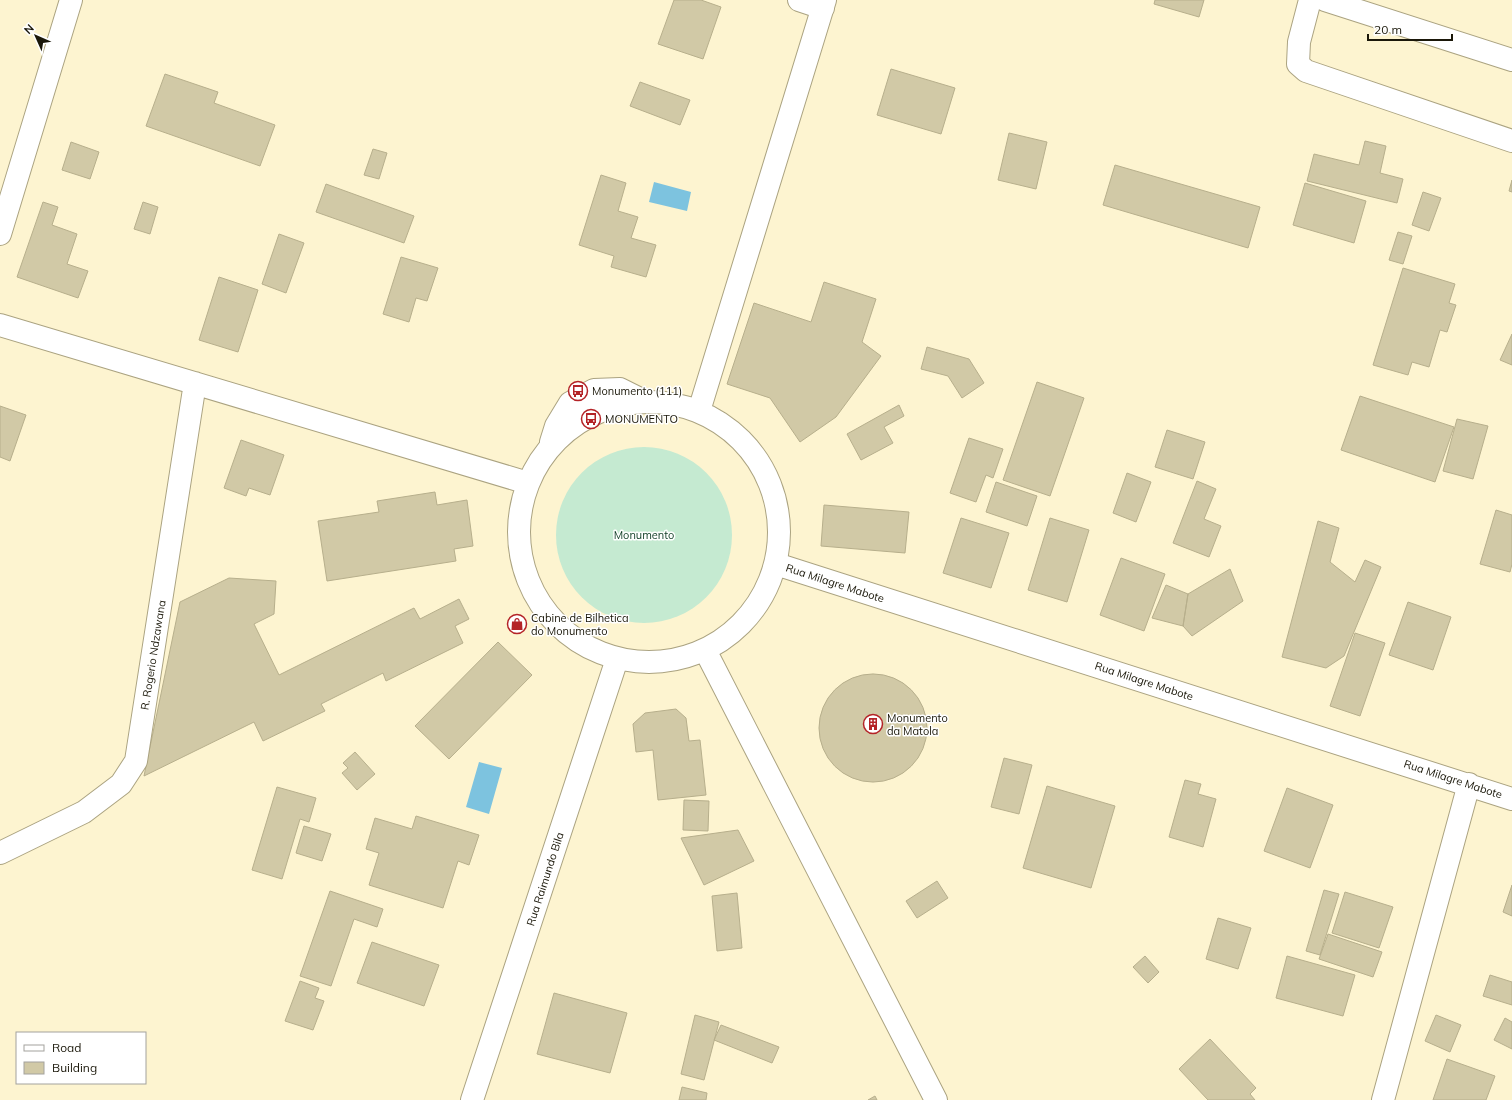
<svg xmlns="http://www.w3.org/2000/svg" width="1512" height="1100" font-family="Mulish,sans-serif">
<style>
.green{fill:#c5ead1}
.water{fill:#7dc3df}
.building{fill:#d1c9a6;stroke:#b7af8c}
.lines{fill:none;stroke-linecap:round;stroke-linejoin:round}
.minor-casing{stroke:#aba381;stroke-width:24}
.minor{stroke:#fff;stroke-width:22}
.labels{text-anchor:middle;dominant-baseline:central;stroke-width:3;stroke-linejoin:round;paint-order:stroke}
.poi-label{font-size:11px;fill:#1a1709;stroke:#fff;text-anchor:start}
.park-label{font-size:11px;fill:#0d3b23;stroke:#fff}
.street-label{font-size:11px;fill:#1a1709;stroke:#fff}
</style>
<rect width="100%" height="100%" fill="#fdf4d0"/>
<path class="green" d="M556 535a88 88 0 1 1 176 0a88 88 0 1 1-176 0Z"/>
<path class="water" d="M654,182L691,192L687,211L649,202Z
M479,762L502,768L489,814L466,807Z"/>
<path class="building" d="M674,0H701L721,7L703,59L658,44Z
M1155,0H1204L1199,17L1154,4Z
M891,69L955,88L941,134L877,115Z
M165,74L218,92L214,103L275,125L260,166L146,126Z
M640,82L690,100L680,125L630,106Z
M1009,133L1047,142L1036,189L998,180Z
M1365,141L1386,146L1380,173L1403,179L1397,203L1307,181L1314,154L1359,165Z
M71,142L99,152L90,179L62,170Z
M373,149L387,153L379,179L364,175Z
M1115,165L1260,207L1248,248L1103,205Z
M601,175L626,183L618,211L638,217L631,238L656,245L646,277L611,267L614,256L579,245Z
M1512,180V192L1509,191Z
M1305,183L1366,201L1354,243L1293,225Z
M326,184L414,216L404,243L316,212Z
M1423,192L1441,198L1429,231L1412,225Z
M43,202L58,207L52,225L77,234L67,264L88,271L78,298L17,277Z
M143,202L158,207L150,234L134,229Z
M1398,232L1412,236L1403,264L1389,260Z
M279,234L304,243L286,293L262,284Z
M401,257L438,268L427,301L416,298L409,322L383,314Z
M1403,268L1455,284L1449,303L1456,305L1447,332L1440,330L1429,367L1412,362L1408,375L1373,365Z
M219,277L258,290L238,352L199,340Z
M824,282L876,299L862,342L881,356L836,417L800,442L770,398L727,384L754,303L811,322Z
M1512,334V365L1500,360Z
M927,347L969,359L984,383L962,398L948,376L921,369Z
M1037,382L1084,398L1050,496L1003,480Z
M1360,396L1454,427L1435,482L1341,450Z
M899,405L904,416L884,427L893,443L861,460L847,434Z
M0,406L26,415L10,461L0,457Z
M1457,419L1488,426L1473,479L1443,471Z
M1167,430L1205,442L1193,479L1155,467Z
M969,438L1003,449L993,478L986,475L976,502L950,493Z
M241,440L284,455L270,495L249,488L246,496L224,488Z
M1127,473L1151,482L1136,522L1113,513Z
M1197,481L1216,489L1204,519L1221,526L1209,557L1173,543Z
M996,482L1037,496L1027,526L986,512Z
M435,492L437,505L467,500L473,546L454,549L456,561L327,581L318,521L379,512L377,501Z
M824,505L909,512L905,553L821,546Z
M1496,510L1512,515V564L1510,572L1480,564Z
M961,518L1009,533L991,588L943,573Z
M1050,518L1089,530L1067,602L1028,590Z
M1318,521L1339,528L1330,562L1355,582L1365,560L1381,567L1344,656L1326,668L1282,657Z
M1121,558L1165,574L1144,631L1100,615Z
M1230,569L1243,601L1192,636L1183,626L1188,594Z
M229,578L276,581L274,614L254,624L279,675L414,608L420,619L459,599L469,619L455,626L463,643L386,681L383,673L321,704L325,711L263,741L254,722L144,776L180,602Z
M1166,585L1188,594L1183,626L1152,618Z
M1408,602L1451,617L1433,670L1389,655Z
M1355,633L1385,643L1360,716L1330,706Z
M498,642L532,675L449,759L415,726Z
M819 728a54 54 0 1 1 108 0a54 54 0 1 1-108 0Z
M676,709L686,718L689,741L700,740L706,795L658,800L653,750L636,752L633,724L645,713Z
M355,752L375,774L357,790L342,773L348,768L343,763Z
M1004,758L1032,765L1019,814L991,807Z
M1185,780L1201,784L1198,794L1216,799L1203,847L1169,837Z
M1047,786L1115,806L1091,888L1023,868Z
M277,787L316,798L309,822L300,819L282,879L252,870Z
M1287,788L1333,805L1310,868L1264,851Z
M684,800L709,801L708,831L683,830Z
M416,816L479,835L469,865L458,861L443,908L369,885L379,853L366,849L375,818L412,829Z
M304,826L331,834L322,861L296,853Z
M738,830L754,861L704,885L681,838Z
M937,881L948,898L917,918L906,901Z
M1512,885V916L1503,912Z
M1324,890L1339,894L1320,955L1306,951Z
M330,891L383,909L377,927L354,919L331,986L300,976Z
M1345,892L1393,907L1379,948L1332,933Z
M737,893L742,948L717,951L712,896Z
M1218,918L1251,928L1238,969L1206,959Z
M1328,934L1382,952L1373,977L1319,959Z
M372,942L439,965L424,1006L357,983Z
M1145,956L1159,972L1148,983L1133,967Z
M1287,956L1355,975L1343,1016L1276,998Z
M1490,975L1512,982V1005L1483,996Z
M300,981L319,988L315,998L324,1001L313,1030L285,1021Z
M554,993L627,1013L610,1073L537,1054Z
M695,1015L719,1022L704,1080L681,1074Z
M1436,1015L1461,1025L1450,1052L1425,1041Z
M1505,1018L1512,1022V1049L1494,1040Z
M721,1025L779,1047L772,1063L714,1040Z
M1210,1039L1256,1088L1250,1094L1255,1100H1208L1179,1069Z
M1447,1059L1495,1076L1486,1100H1433Z
M682,1087L707,1093L706,1100H679Z
M875,1096L877,1100H868Z"/>
<g class="lines">
<g class="minor-casing">
<path id="minor" d="M799,0L823,8
M1310,0L1299,42L1298,64L1306,71L1512,141
M1325,0L1512,60
M0,234L71,0
M0,325L528,483
M519 532a130 130 0 1 1 260 0a130 130 0 1 1-260 0Z
M699,411L825,0
M551,442L556,426L570,403L594,390L620,389L644,401
M776,564L1512,799
M705,650L936,1100
M0,853L84,812L121,784L136,761L195,383
M472,1100L617,659
M1383,1100L1469,784"/>
</g>
<use href="#minor" class="minor"/>
</g>
<defs>
<g id="bus-ring" transform="scale(1)"><circle r="9.5" fill="#fff" stroke="#b42327" stroke-width="1.5"/><path d="M-5-6H5V4H4V6H2V4H-2V6H-4V4H-5ZM-3.5-4V0h7V-4ZM-3.5 1.2v1.5H-2V1.2ZM2 1.2v1.5H3.5V1.2Z" fill="#b42327"/></g>
<g id="shop-ring" transform="scale(1)"><circle r="9.5" fill="#fff" stroke="#b42327" stroke-width="1.5"/><path d="M-5-2.5h2.3a2.7 3.5 0 0 1 5.4 0H5L5.5 6h-11ZM-1.5-2.5h3a1.5 2.3 0 0 0-3 0Z" fill="#b42327"/></g>
<g id="building-ring" transform="scale(1)"><circle r="9.5" fill="#fff" stroke="#b42327" stroke-width="1.5"/><path d="M-4-6H4V6H1V3H-1V6H-4ZM-2.5-4.3h1.7v1.8h-1.7ZM.8-4.3h1.7v1.8H.8ZM-2.5-1h1.7V.8h-1.7ZM.8-1h1.7V.8H.8Z" fill="#b42327"/></g>
</defs>
<g fill-rule="evenodd">
<use href="#bus-ring" x="578" y="391"/>
<use href="#bus-ring" x="591" y="419"/>
<use href="#shop-ring" x="517" y="624"/>
<use href="#building-ring" x="873" y="724"/>
</g>
<g class="labels">
<g class="poi-label">
<text x="592" y="391">Monumento (111)</text>
<text x="605" y="419">MONUMENTO</text>
<text x="531" y="618">Cabine de Bilhetica<tspan x="531" dy="13">do Monumento</tspan></text>
<text x="887" y="718">Monumento<tspan x="887" dy="13">da Matola</tspan></text>
</g>
<g class="park-label">
<text x="644" y="535">Monumento</text>
</g>
<g class="street-label">
<text transform="translate(835 583) rotate(18)">Rua Milagre Mabote</text>
<text transform="translate(153 655) rotate(-81)">R. Rogerio Ndzawana</text>
<text transform="translate(1144 681) rotate(18)">Rua Milagre Mabote</text>
<text transform="translate(1453 779) rotate(18)">Rua Milagre Mabote</text>
<text transform="translate(545 879) rotate(-72)">Rua Raimundo Bila</text>
</g>
</g>
<rect x="16" y="1032" width="130" height="52" fill="#ffffff" stroke="#a3a29d"/>
<rect x="24" y="1045" width="20" height="6" fill="#ffffff" stroke="#a3a29d"/>
<text x="52" y="1052" font-size="12" fill="#1a1709">Road</text>
<rect x="24" y="1062" width="20" height="12" fill="#d1c9a6" stroke="#a3a29d"/>
<text x="52" y="1072" font-size="12" fill="#1a1709">Building</text>
<g transform="translate(36 36) rotate(315)" stroke="#ffffff" stroke-width="3" paint-order="stroke">
<path d="M0-3L7 15L0 10L-7 15Z" fill="#1a1709"/>
<text y="-6" font-size="11" font-weight="bold" text-anchor="middle" fill="#1a1709">N</text>
</g>
<path d="M1368 34v6h84v-6" fill="none" stroke="#1a1709" stroke-width="2"/>
<text x="1374" y="34" font-size="12" fill="#1a1709" stroke="#ffffff" stroke-width="3" paint-order="stroke">20 m</text>
</svg>
